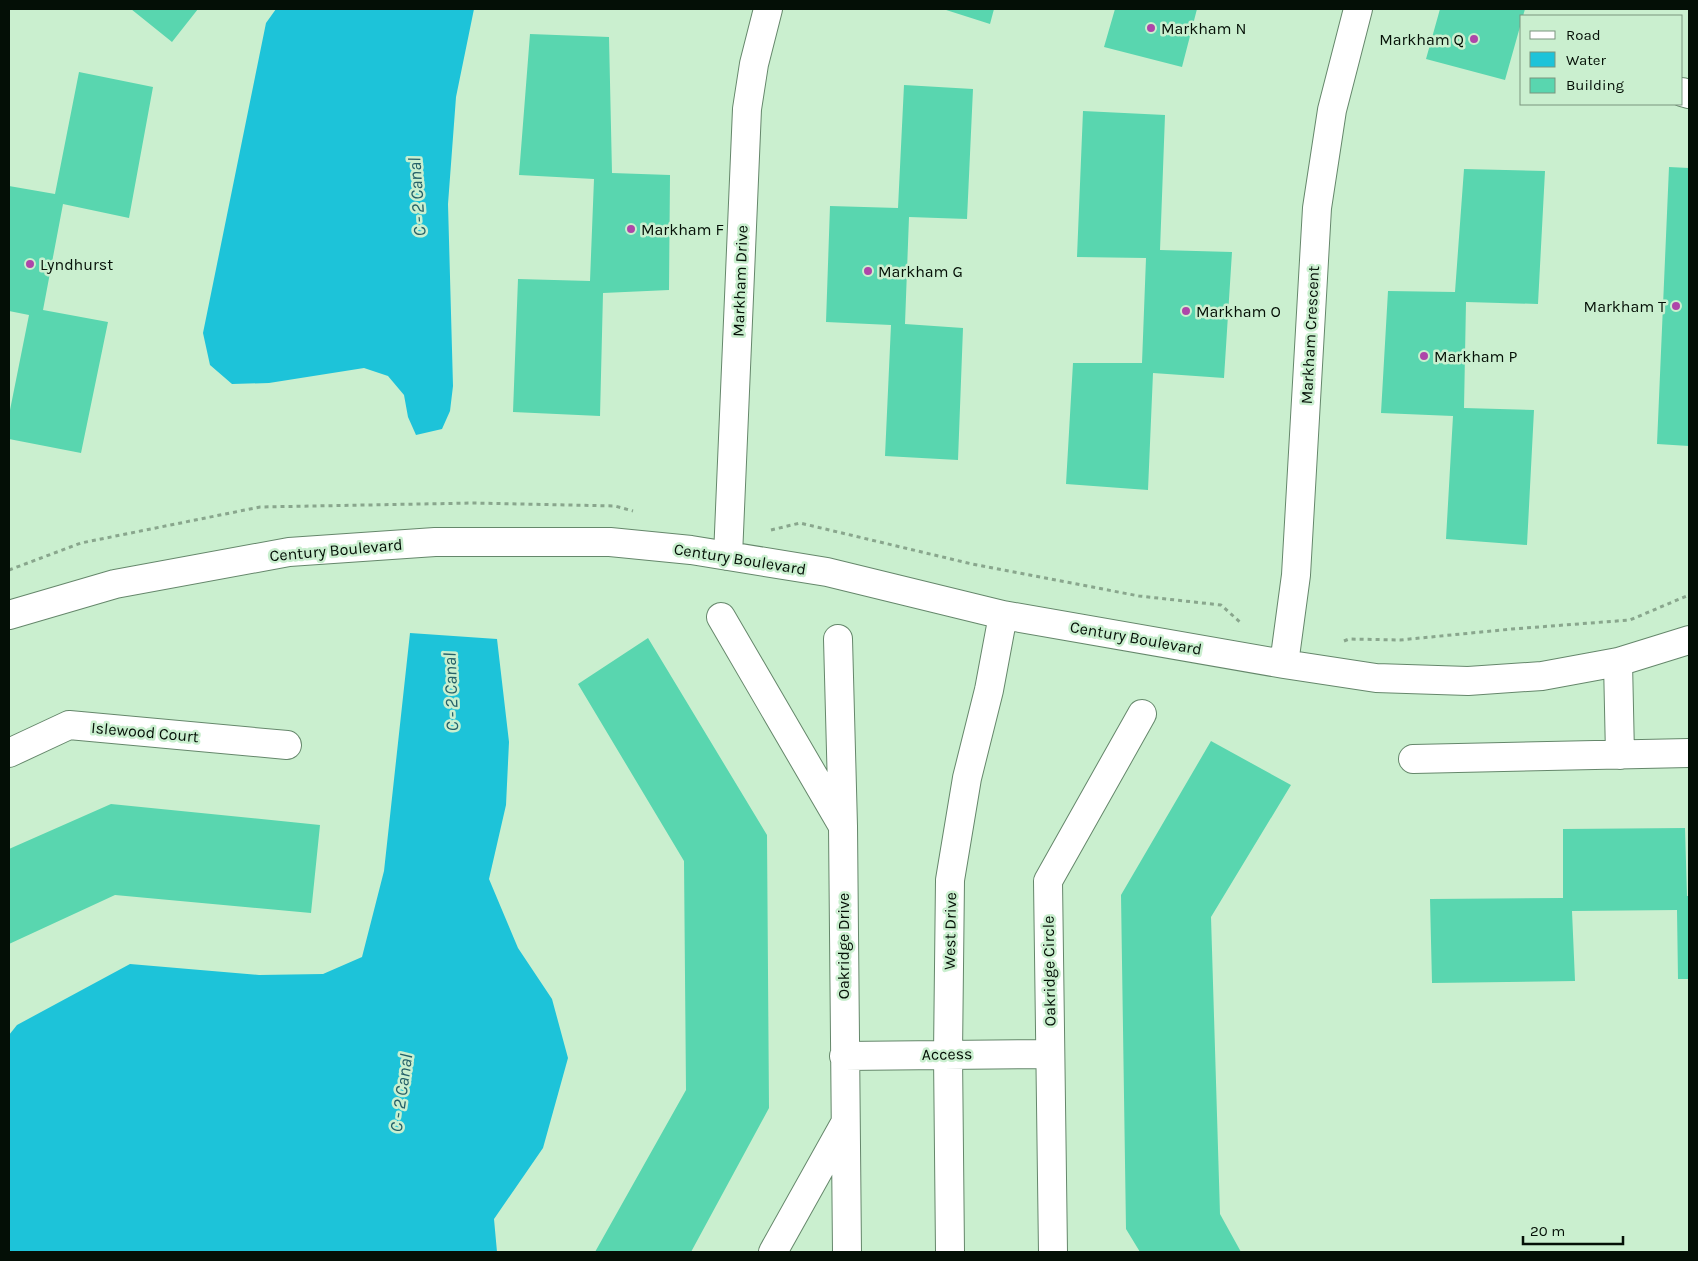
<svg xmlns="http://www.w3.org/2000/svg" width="1698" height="1261" font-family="Karla,sans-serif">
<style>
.water{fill:#1dc3d9}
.building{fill:#59d6af}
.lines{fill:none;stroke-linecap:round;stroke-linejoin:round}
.minor-casing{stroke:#65876b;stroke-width:30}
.path{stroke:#89a68d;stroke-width:3;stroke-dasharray:4 4;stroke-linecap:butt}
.minor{stroke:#fff;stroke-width:28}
.poi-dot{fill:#ae46a9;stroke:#caefcf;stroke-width:2}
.labels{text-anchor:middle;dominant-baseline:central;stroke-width:5;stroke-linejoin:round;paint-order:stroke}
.poi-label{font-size:16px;fill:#040f06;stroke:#caefcf;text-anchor:start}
.street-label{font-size:16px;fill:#040f06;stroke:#caefcf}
.water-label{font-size:18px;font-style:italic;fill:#256069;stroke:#caefcf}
</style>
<rect width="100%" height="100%" fill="#caefcf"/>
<path class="water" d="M276,9H474L456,97L448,204L453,386L450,411L442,429L416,435L408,417L404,395L388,376L364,368L269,383L232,384L210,365L203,333L266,23Z
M410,633L497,639L509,742L506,805L489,879L518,948L552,999L568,1058L543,1148L494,1219L497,1252H9V1035L17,1025L130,964L259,975L323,974L362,957L384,871Z"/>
<path class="building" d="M131,9H198L172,42Z
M943,9H994L990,24Z
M1115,9H1197L1182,67L1104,47Z
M1440,9H1525L1505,80L1426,59Z
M530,34L609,37L612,173L670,175L669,290L603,293L600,416L513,412L518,279L590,281L594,179L519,175Z
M79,72L153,87L129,218L63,204L43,310L108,322L81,453L9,439V415L29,315L9,311V186L55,194Z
M904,85L973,89L967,219L909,217L905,324L963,328L958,460L885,456L891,325L826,322L830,206L898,208Z
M1083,111L1165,115L1160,250L1232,252L1224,378L1153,373L1148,490L1066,484L1073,363H1142L1146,258L1077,257Z
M1669,167L1689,168V446L1657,444Z
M1464,169L1545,171L1538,304L1466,302L1464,408L1534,410L1527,545L1446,539L1453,416L1381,413L1388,291L1455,292Z
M648,638L767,835L769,1108L691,1252H595L686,1090L684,861L578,684Z
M1211,741L1291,785L1211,917L1220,1214L1241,1252H1140L1126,1229L1121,895Z
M111,804L320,825L311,913L115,895L9,944V849Z
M1685,828L1687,896H1689V979H1678L1677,910L1572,911L1575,981L1432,983L1430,899L1563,898V829Z"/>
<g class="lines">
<g class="minor-casing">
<path id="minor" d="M1682,92L1689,94
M728,556L747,109L754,64L768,9
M9,615L115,584L289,552L435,542H610L691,550L827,572L1003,615L1284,664L1376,678L1468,681L1542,676L1618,662L1689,640
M721,617L841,823
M838,639L843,826L847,1252
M1618,662L1620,755
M1284,664L1296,575L1317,208L1332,110L1358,9
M9,753L69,725L287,745
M1413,759L1689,753
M844,1056L1050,1054
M773,1252L844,1125
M950,1252L948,1054L950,880L967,778L989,690L1003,615
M1053,1252L1048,881L1142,714"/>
</g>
<path class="path" d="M771,530L800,523L972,564L1139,596L1221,605L1241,623
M9,570L81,543L260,507L474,503L615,506L633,511
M1344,641L1349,639L1400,640L1512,629L1630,620L1689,595"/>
<use href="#minor" class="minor"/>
</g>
<g class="poi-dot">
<circle cx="1151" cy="28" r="5"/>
<circle cx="1474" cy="39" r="5"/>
<circle cx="631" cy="229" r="5"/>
<circle cx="30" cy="264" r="5"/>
<circle cx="868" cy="271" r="5"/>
<circle cx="1676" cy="306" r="5"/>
<circle cx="1186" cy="311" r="5"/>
<circle cx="1424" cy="356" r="5"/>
</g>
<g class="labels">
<g class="poi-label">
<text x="1161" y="28">Markham N</text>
<text x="1464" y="39" text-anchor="end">Markham Q</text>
<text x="641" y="229">Markham F</text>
<text x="40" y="264">Lyndhurst</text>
<text x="878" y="271">Markham G</text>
<text x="1666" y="306" text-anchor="end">Markham T</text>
<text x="1196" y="311">Markham O</text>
<text x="1434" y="356">Markham P</text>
</g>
<g class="street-label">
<text transform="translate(740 281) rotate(-88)">Markham Drive</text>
<text transform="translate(1310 335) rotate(-87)">Markham Crescent</text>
<text transform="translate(336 550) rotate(-5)">Century Boulevard</text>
<text transform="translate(740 559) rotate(9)">Century Boulevard</text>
<text transform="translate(1136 638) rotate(10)">Century Boulevard</text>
<text transform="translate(145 732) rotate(5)">Islewood Court</text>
<text transform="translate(950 931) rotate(-89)">West Drive</text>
<text transform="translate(843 946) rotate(-90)">Oakridge Drive</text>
<text transform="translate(1049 971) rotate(-91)">Oakridge Circle</text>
<text transform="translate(947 1054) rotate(-1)">Access</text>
</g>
<g class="water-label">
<text transform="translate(417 197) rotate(-94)">C - 2 Canal</text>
<text transform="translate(451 692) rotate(-92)">C - 2 Canal</text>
<text transform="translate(401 1093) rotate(-82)">C - 2 Canal</text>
</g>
</g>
<rect width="1698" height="1261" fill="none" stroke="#040f06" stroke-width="20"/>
<rect x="1520" y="15" width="162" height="90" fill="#caefcf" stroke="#7b957f"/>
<rect x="1530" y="31" width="25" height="8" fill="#ffffff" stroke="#7b957f"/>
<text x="1566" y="40" font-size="15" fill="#040f06">Road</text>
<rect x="1530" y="52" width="25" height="15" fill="#1dc3d9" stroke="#7b957f"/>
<text x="1566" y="65" font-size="15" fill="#040f06">Water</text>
<rect x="1530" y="78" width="25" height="15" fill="#59d6af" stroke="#7b957f"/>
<text x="1566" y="90" font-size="15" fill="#040f06">Building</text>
<path d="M1523 1236v8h100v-8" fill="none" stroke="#040f06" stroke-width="2.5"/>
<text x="1530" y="1236" font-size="15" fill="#040f06" stroke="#caefcf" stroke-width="4" paint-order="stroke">20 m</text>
</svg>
